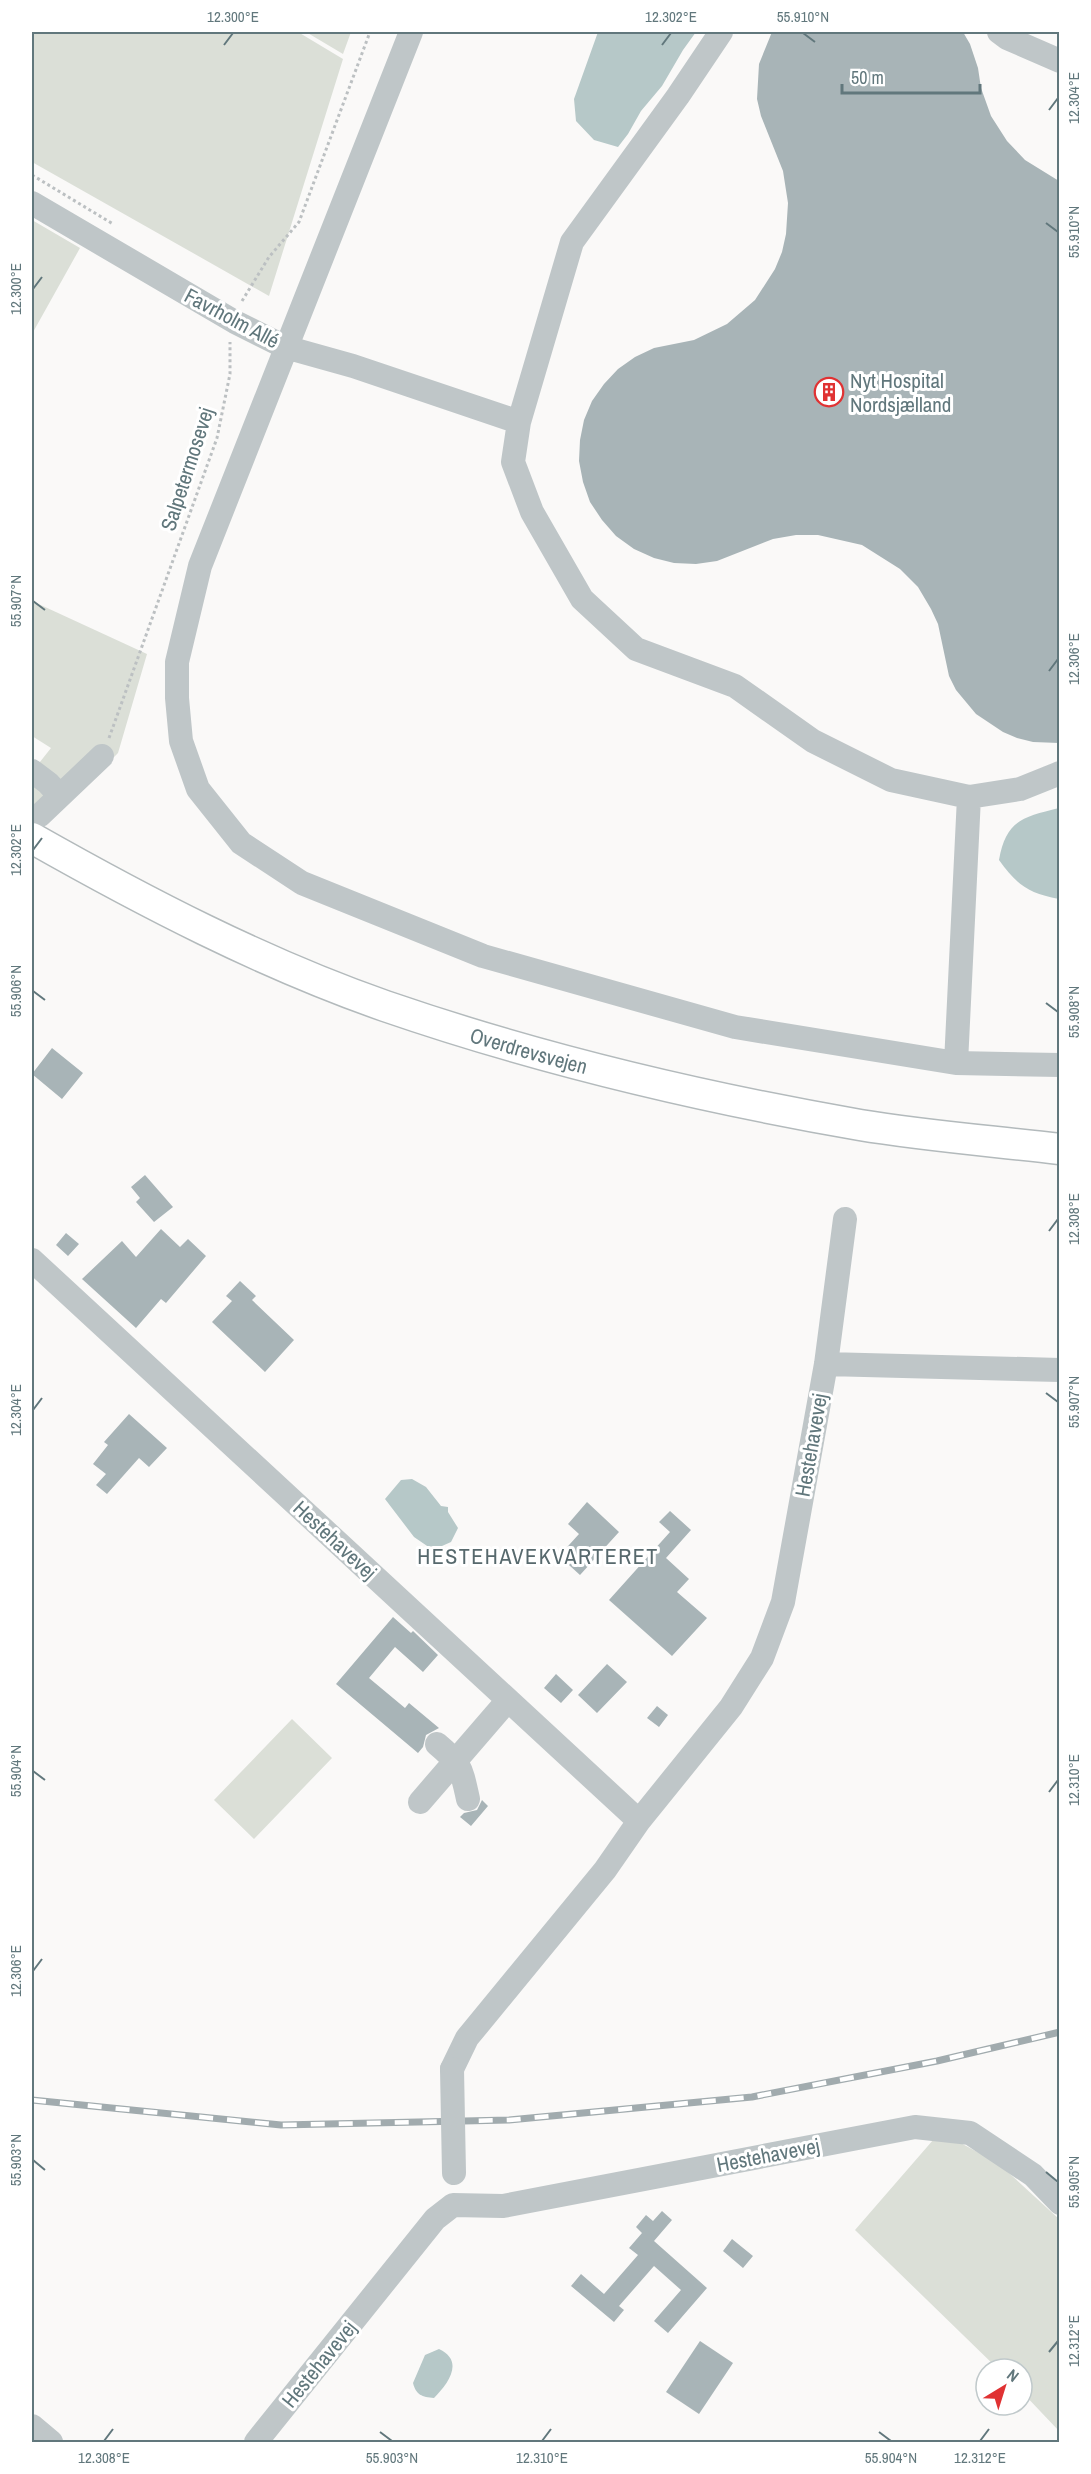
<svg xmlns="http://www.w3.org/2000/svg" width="1091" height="2474" font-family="'Archivo Narrow',sans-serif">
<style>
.green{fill:#dbdfd7}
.water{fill:#b6c8c8}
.building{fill:#a8b4b7}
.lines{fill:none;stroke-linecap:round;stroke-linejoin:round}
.major-casing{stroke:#b3babc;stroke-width:33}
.path{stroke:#bcc0c2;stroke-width:3;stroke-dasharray:3 3;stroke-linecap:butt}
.minor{stroke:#bfc6c8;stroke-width:24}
.major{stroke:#fff;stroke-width:30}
.rail-casing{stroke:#a1abae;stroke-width:7}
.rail{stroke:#fff;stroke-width:4.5;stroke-dasharray:14;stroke-linecap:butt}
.minor-bridge{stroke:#bfc6c8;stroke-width:24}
.ticks{fill:none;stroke:#61777c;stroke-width:2}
.labels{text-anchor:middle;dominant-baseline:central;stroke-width:6;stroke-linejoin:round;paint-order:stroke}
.street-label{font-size:21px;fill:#61777c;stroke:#fff}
.poi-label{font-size:21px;fill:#61777c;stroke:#fff;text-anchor:start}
.neighbourhood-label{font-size:22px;letter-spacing:1.5px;fill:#57696d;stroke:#fff}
.neatline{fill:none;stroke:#61777c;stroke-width:2}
.ticks-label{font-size:15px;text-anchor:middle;fill:#61777c}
</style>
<rect width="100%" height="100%" fill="#faf9f8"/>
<path class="green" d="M32,32H298L343,59L269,296L32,162Z
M306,32H351L343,54Z
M32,220L80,248L32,334Z
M32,601L147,654L118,753L52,819L32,807V772L51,748L32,736Z
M292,1719L332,1758L254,1839L214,1800Z
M940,2132L998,2163L1059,2219V2431L1022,2392V2369H998L855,2230Z"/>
<path class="water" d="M598,32H696L683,50L662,86L641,111L628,134L618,147L594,140L576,121L574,99Z
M1059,808H1060L1059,899C1028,893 1017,885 999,860C1006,820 1023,817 1059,808Z
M412,1479L426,1487L441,1506L448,1507V1512L458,1528L451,1542L433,1550L414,1537L385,1499L401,1480Z
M439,2349C465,2361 448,2384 434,2398C422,2397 416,2395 413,2383L425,2355Z"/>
<path class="building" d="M772,32H963L970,44L978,68L981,88L991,116L1007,141L1025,160L1059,181V743L1033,742L1017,738L1003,732L976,714L956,690L949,676L938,624L931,609L918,587L900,569L862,545L818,535H796L773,539L717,561L696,564L674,563L654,558L634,549L616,536L602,520L590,502L583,482L579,461L580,440L584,420L592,401L604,384L618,369L635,357L654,348L694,340L727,324L755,300L775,269L782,252L786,234L788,203L783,171L761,116L757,99L759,64Z
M52,1048L83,1073L62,1099L32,1074Z
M145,1175L173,1207L154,1222L136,1202L140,1198L131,1187Z
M161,1229L180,1247L188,1239L206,1256L166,1303L161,1299L136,1328L82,1279L122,1241L136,1257Z
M66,1233L79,1244L68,1256L56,1245Z
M240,1281L256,1296L252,1300L294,1340L265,1372L212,1322L232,1301L226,1296Z
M129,1414L167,1448L149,1467L139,1458L107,1494L96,1485L106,1474L93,1464L108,1445L104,1442Z
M587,1502L619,1532L580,1575L559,1556L579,1534L568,1524Z
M670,1511L691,1530L666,1558L689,1579L677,1592L707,1618L672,1656L609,1600L670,1532L659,1522Z
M393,1617L411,1633L413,1631L438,1655L423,1672L395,1647L369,1678L405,1708L409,1703L439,1728L426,1735L423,1747L418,1753L336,1684Z
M607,1664L627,1682L597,1713L578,1695Z
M556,1674L573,1690L561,1703L544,1688Z
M657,1706L668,1715L659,1727L647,1718Z
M482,1800L488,1806L471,1826L460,1817L464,1813L477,1810Z
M662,2211L672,2220L654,2241L707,2288L668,2333L654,2321L681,2290L654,2266L619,2306L624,2310L614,2322L571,2286L581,2274L604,2294L638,2255L629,2248L642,2233L636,2227L646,2215L653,2221Z
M732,2239L753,2256L743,2268L723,2251Z
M700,2341L733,2363L699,2414L666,2392Z"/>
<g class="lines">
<g class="major-casing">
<g id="major">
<path id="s1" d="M32,838C145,902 262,963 385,1006C539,1059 699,1097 860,1125C926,1136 993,1141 1060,1149"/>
</g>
</g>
<path class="path" d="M32,175L113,224
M242,301L269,257L299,222L370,32
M109,738L217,438L230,374V342"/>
<path class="minor" d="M411,32L200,566L177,662V698L181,741L198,789L241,843L302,883L483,956L735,1027L956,1063L1060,1065
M999,32L1007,38L1060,61
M32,203L235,322L285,347L353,366L519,422L513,462L532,512L582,599L636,649L735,686L813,741L891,780L969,797L956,1063
M519,422L572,242L678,96L721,32
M32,771L48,783L60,796
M969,797L1020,789L1060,773
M40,815L102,756
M32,1260L639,1821L605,1870L467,2038L452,2069
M826,1364L1060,1370
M437,1744C462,1765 461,1768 468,1799
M420,1802L508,1700
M639,1821L731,1707L762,1658L783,1602L826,1364L845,1219
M32,2426L51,2442
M256,2442L435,2219L453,2205L503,2206L915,2127L970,2133L1033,2175L1060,2203"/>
<use href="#major" class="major"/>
<g class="rail-casing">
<path id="rail" d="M32,2100L281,2125L509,2120L752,2097L937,2061L1060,2032"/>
</g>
<use href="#rail" class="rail"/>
<path class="minor-bridge" d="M452,2069L454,2173"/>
</g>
<path class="ticks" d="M803,33L815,42M224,45L233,33M662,45L671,33M1049,110L1058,98M1046,223L1058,232M33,289L42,277M33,601L45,610M1049,671L1058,659M33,850L42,838M33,991L45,1000M1046,1003L1058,1012M1049,1231L1058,1219M1046,1393L1058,1402M33,1410L42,1398M33,1771L45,1780M1049,1792L1058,1780M33,1971L42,1959M33,2160L45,2170M1046,2172L1058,2182M1049,2352L1058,2341M380,2432L392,2441M879,2432L891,2441M104,2441L113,2429M542,2441L551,2429M980,2441L989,2429"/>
<defs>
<g id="building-ring" transform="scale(1.5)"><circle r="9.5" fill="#fff" stroke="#e03233" stroke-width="1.5"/><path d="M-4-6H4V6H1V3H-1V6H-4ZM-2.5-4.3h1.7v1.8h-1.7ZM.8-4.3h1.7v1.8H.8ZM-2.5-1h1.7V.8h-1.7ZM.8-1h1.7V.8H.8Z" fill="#e03233"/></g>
</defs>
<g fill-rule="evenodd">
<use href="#building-ring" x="829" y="392"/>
</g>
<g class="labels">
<g class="street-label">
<text transform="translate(232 318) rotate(28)">Favrholm Allé</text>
<text transform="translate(187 469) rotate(-72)">Salpetermosevej</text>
<text stroke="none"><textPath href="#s1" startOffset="542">Overdrevsvejen</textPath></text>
<text transform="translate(811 1445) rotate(-80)">Hestehavevej</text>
<text transform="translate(335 1540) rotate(43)">Hestehavevej</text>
<text transform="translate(768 2155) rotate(-11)">Hestehavevej</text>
<text transform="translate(319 2364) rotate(-51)">Hestehavevej</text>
</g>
<g class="poi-label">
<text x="850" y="380">Nyt Hospital<tspan x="850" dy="24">Nordsjælland</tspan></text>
</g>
<g class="neighbourhood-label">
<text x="538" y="1556">HESTEHAVEKVARTERET</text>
</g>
</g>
<rect width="1091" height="2474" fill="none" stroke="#ffffff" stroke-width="66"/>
<g transform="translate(1004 2387) rotate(38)"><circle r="28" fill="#ffffff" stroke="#c0c9cb" stroke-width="1.5"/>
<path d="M0-4.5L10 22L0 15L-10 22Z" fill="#e03233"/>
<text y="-9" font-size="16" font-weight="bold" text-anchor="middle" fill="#61777c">N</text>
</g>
<path d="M842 84v9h138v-9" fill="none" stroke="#61777c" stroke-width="3"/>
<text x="851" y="84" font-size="18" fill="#61777c" stroke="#ffffff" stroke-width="4.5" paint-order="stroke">50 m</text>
<rect x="33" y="33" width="1025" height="2408" class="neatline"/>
<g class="ticks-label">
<text x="233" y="22">12.300°E</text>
<text x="671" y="22">12.302°E</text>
<text x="803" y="22">55.910°N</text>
<text transform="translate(1074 98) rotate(-90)" y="5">12.304°E</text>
<text transform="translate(1074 232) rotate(-90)" y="5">55.910°N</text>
<text transform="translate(16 289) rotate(-90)" y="5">12.300°E</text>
<text transform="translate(16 601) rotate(-90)" y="5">55.907°N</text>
<text transform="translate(1074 659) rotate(-90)" y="5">12.306°E</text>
<text transform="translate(16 850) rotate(-90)" y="5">12.302°E</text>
<text transform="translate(16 991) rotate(-90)" y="5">55.906°N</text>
<text transform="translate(1074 1012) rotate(-90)" y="5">55.908°N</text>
<text transform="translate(1074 1219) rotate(-90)" y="5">12.308°E</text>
<text transform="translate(1074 1402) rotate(-90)" y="5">55.907°N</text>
<text transform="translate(16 1410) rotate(-90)" y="5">12.304°E</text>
<text transform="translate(16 1771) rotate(-90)" y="5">55.904°N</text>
<text transform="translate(1074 1780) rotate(-90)" y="5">12.310°E</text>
<text transform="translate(16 1971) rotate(-90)" y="5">12.306°E</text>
<text transform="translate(16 2160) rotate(-90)" y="5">55.903°N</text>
<text transform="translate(1074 2182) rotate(-90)" y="5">55.905°N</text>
<text transform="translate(1074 2341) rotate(-90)" y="5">12.312°E</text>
<text x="104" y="2463">12.308°E</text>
<text x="392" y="2463">55.903°N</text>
<text x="542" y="2463">12.310°E</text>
<text x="891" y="2463">55.904°N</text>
<text x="980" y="2463">12.312°E</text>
</g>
</svg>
